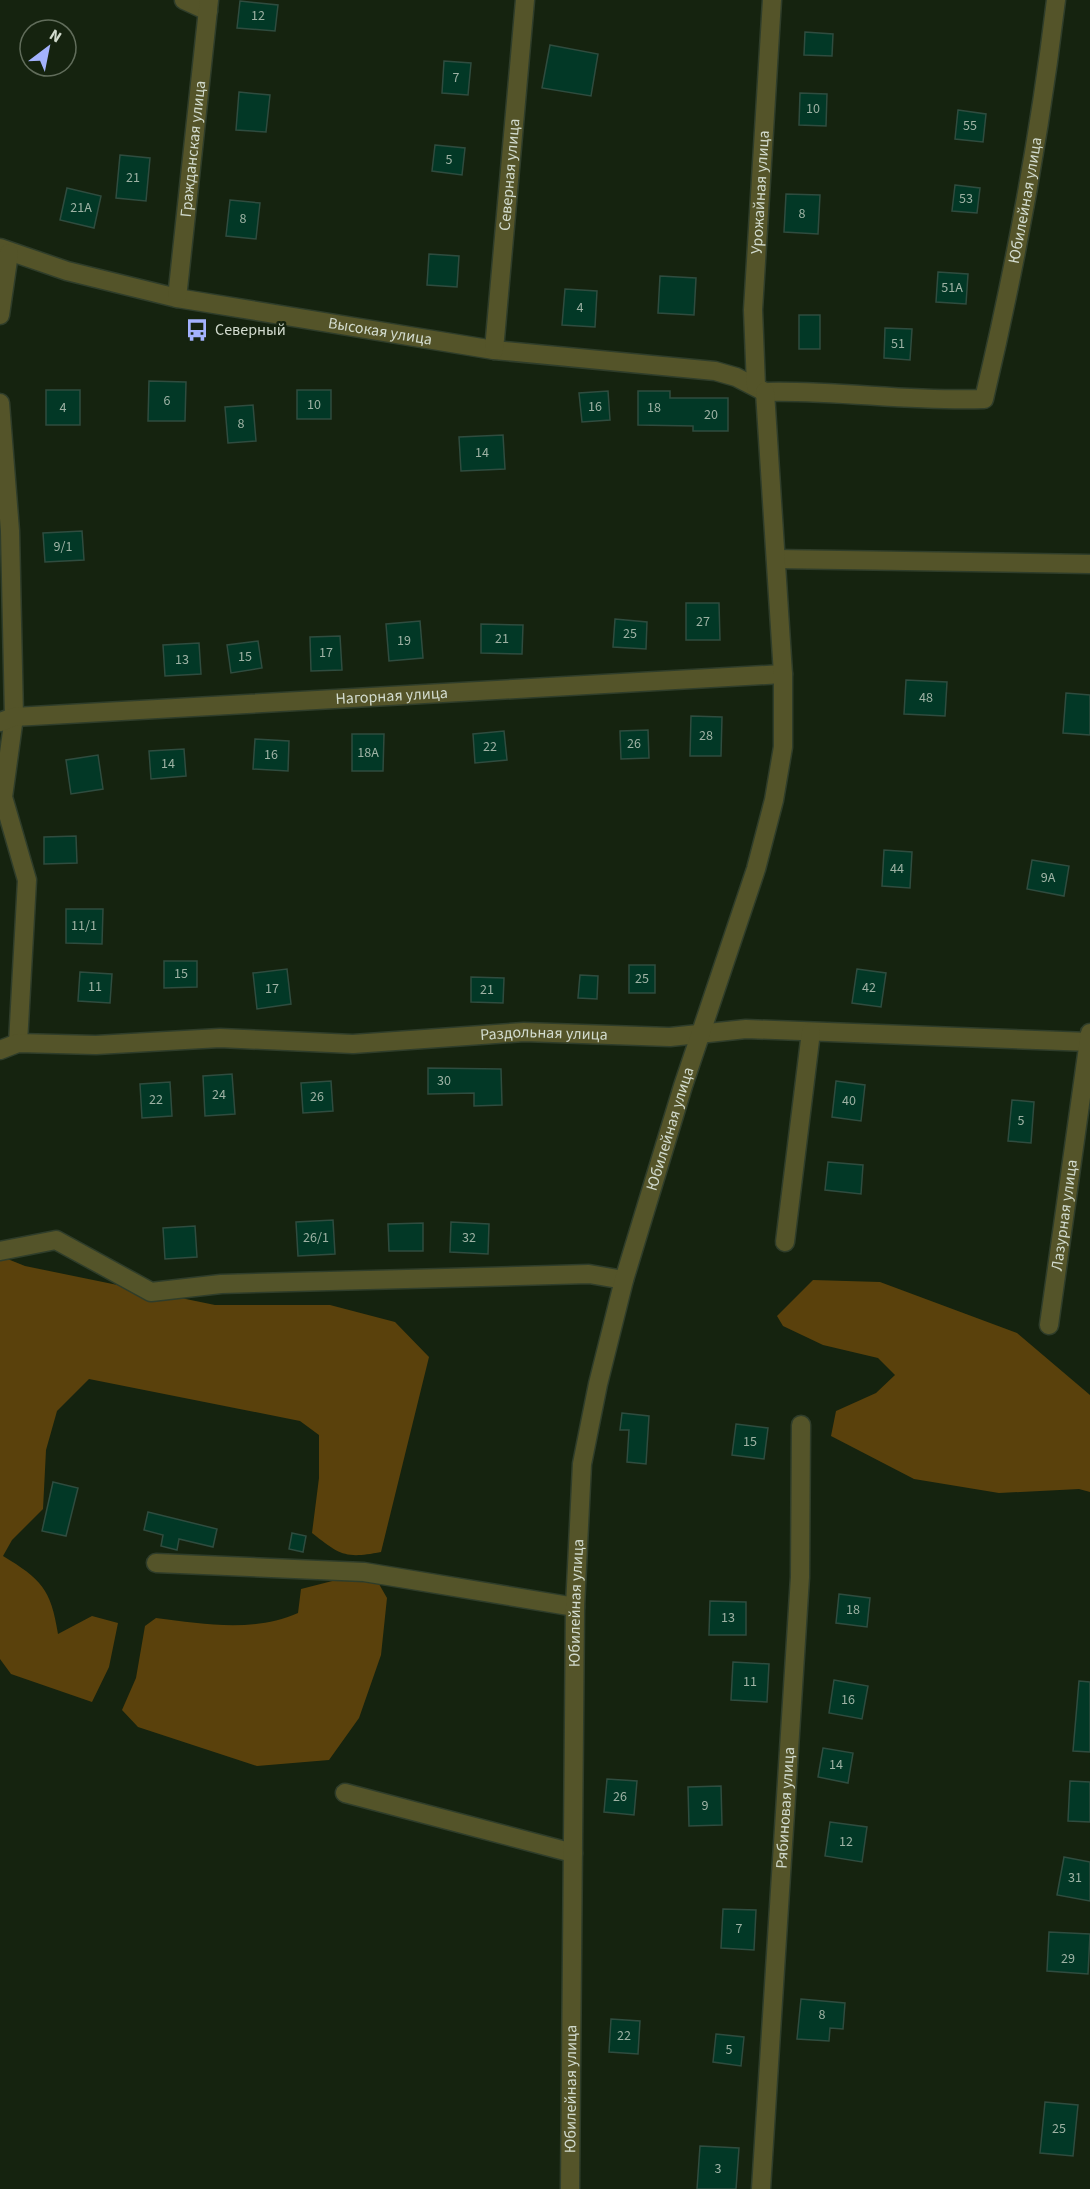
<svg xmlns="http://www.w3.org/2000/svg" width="1090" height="2189" font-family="'Source Sans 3',sans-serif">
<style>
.green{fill:#5a410c}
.building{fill:#023826;stroke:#2f4c3f;stroke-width:1.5}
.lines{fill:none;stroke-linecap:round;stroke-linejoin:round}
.minor-casing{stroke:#2f3d2a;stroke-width:21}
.minor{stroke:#545429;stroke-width:18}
.labels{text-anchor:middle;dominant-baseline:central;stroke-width:5;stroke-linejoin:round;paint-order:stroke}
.number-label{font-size:14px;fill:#9eb2a4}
.street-label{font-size:16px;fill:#d2dbce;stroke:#15230f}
.poi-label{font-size:16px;fill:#d2dbce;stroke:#15230f;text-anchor:start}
</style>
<rect width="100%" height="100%" fill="#15230f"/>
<path class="green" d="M0,1256L25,1266L215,1305H330L395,1322L429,1357L381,1552C345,1559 340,1555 312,1533L319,1478V1435L300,1421L89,1379L57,1411L46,1450L43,1509L12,1540L3,1556C41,1579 51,1589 58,1634L92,1616L118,1623L109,1667L92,1702L11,1674L0,1659Z
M813,1280L880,1282L1017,1333L1090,1395V1492L1079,1489L999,1493L914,1479L831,1436L836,1411L876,1393L895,1375L878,1358L823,1345L783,1326L777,1316Z
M348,1577L379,1584L387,1598L381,1655L359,1718L329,1760L257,1766L138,1727L122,1710L136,1678L145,1626L156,1618C204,1624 252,1633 298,1613L301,1589Z"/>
<path class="building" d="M240,1L278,5L275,31L237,28Z
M805,32L833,34L832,56L804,55Z
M550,45L598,54L591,96L542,88Z
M444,61L471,63L468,95L442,93Z
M239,92L270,95L266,132L236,130Z
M800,93L827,94L826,126L799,125Z
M958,110L986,114L983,142L955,139Z
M435,145L465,148L462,175L432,171Z
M120,155L150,158L146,201L116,198Z
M955,185L980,188L977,213L952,211Z
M67,188L101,196L94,228L60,220Z
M786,194L820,195L818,234L784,232Z
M230,200L260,203L256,239L226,236Z
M429,254L459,256L457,287L427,285Z
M938,272L968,274L966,304L936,302Z
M660,276L696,278L694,315L658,313Z
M565,289L597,291L595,327L562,325Z
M799,315H820V349H799Z
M885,328L912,329L910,360L884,358Z
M149,381L186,382L185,421H148Z
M46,390H80V425H46Z
M297,390H331V419H297Z
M608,391L610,420L582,422L579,393Z
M638,391H670V398H728V431H693V426L638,425Z
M253,405L256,441L228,443L225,407Z
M503,435L505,469L461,471L459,437Z
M82,531L84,560L45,562L43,533Z
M686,603H719L720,640H686Z
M615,619L647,622L646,649L613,647Z
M420,621L423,658L389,661L386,624Z
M481,624L523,625L522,654L481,653Z
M340,636L342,670L311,671L310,637Z
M258,641L262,668L231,673L227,645Z
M199,643L201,674L165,676L163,645Z
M906,680L947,682L945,716L904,714Z
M1066,693L1090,695V735L1063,733Z
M691,716L722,717L721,756H690Z
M648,730L649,758L621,759L620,731Z
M504,731L507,760L475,763L473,734Z
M352,734H384L383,771H352Z
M255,739L289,741L288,771L253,769Z
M184,749L186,776L151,779L149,751Z
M98,755L103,789L71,794L66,760Z
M76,836L77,863L44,864V837Z
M884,850L912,852L910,888L882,886Z
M1032,860L1069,866L1064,896L1027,889Z
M66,909H103L102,944L66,943Z
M164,961H197V987L164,988Z
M629,965H655V993H629Z
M287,969L291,1004L257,1009L253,973Z
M857,969L886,973L881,1007L852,1003Z
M80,972L112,974L110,1003L78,1001Z
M580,975L598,976L597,999L578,998Z
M471,977L504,978L503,1003L471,1002Z
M428,1068L501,1069L502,1105L474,1106V1093L428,1094Z
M232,1074L235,1114L205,1116L203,1076Z
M331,1081L333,1111L303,1113L301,1083Z
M836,1081L865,1085L861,1121L832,1117Z
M170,1082L172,1116L142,1118L140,1084Z
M1012,1100L1034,1102L1031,1143L1008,1141Z
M828,1162L863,1165L861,1194L825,1190Z
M333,1220L335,1254L298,1256L296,1222Z
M451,1222L489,1224L488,1254L450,1252Z
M423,1223V1251H389L388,1224Z
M195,1226L197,1257L165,1259L163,1228Z
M622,1413L649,1416L646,1464L627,1462L629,1430H620Z
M736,1424L768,1428L764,1459L732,1455Z
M53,1482L78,1488L66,1536L42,1531Z
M148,1512L217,1529L213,1547L179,1539L177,1550L161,1546L163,1535L144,1530Z
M292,1533L306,1536L303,1552L289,1549Z
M839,1594L870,1598L867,1627L836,1623Z
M710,1601L746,1602V1635H709Z
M733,1662L769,1664L767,1702L731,1700Z
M834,1680L868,1686L862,1719L829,1713Z
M1079,1681L1090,1682V1752L1073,1751Z
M823,1748L853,1753L848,1783L818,1777Z
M607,1779L637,1781L634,1815L604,1812Z
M1070,1781L1090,1782V1822L1068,1821Z
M721,1786L722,1825L689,1826L688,1787Z
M830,1822L867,1827L862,1862L825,1856Z
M1064,1857L1090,1862V1901L1057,1895Z
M723,1909L756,1910L754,1950L721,1948Z
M1049,1932L1090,1934L1088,1974L1047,1971Z
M801,1999L845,2003L843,2029L830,2028L829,2041L797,2039Z
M611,2019L640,2021L638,2054L609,2052Z
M716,2034L744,2037L741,2066L713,2062Z
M1045,2102L1078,2105L1073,2156L1040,2153Z
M700,2146L739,2148L736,2189H697Z"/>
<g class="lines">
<g class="minor-casing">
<g id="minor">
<path d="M184,0L208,11"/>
<path id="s1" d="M0,248L67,271L177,298L494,350L715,371L736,377L765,392"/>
<path id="s2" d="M177,298L209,0"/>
<path d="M0,315L9,253"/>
<path id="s3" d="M494,350L525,0"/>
<path id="s4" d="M756,386L753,310L772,0"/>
<path id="s5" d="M765,392C838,390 911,402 984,399C1015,268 1040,134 1056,0"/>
<path d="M0,403L10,531L14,717L3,797L27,880L18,1043"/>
<path d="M776,559L1090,564"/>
<path id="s6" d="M0,722L14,717L783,674"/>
<path id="s7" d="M0,1050L18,1043L96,1045L220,1038L353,1044L524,1032L670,1037L746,1029L1090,1042"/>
<path d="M785,1242L811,1032"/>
<path d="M0,1251L56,1240L151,1292L221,1284L589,1274L624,1280"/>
<path id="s8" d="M1049,1325L1090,1033"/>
<path d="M156,1563L364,1572L575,1607"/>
<path d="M345,1793L573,1853"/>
<path id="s9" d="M570,2189L575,1607L582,1464L598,1384L624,1280L683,1086L756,869L774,800L783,747V674L765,392"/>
<path id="s10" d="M761,2189L800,1577L801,1425"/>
</g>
</g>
<use href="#minor" class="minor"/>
</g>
<defs>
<g id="bus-bare" transform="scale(1.8)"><path d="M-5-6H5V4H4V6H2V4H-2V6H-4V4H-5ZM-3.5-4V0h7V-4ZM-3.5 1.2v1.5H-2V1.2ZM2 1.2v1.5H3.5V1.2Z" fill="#a3b2fd" stroke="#15230f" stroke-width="2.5" paint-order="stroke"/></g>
</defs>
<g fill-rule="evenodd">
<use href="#bus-bare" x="197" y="330"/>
</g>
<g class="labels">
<g class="number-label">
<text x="258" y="16">12</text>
<text x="456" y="78">7</text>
<text x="813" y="109">10</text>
<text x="970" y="126">55</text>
<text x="449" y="160">5</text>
<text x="133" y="178">21</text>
<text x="966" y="199">53</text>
<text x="81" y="208">21А</text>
<text x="802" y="214">8</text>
<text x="243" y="219">8</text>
<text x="952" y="288">51А</text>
<text x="580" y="308">4</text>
<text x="898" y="344">51</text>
<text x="167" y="401">6</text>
<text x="314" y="405">10</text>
<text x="595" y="407">16</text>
<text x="63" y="408">4</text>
<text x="654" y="408">18</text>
<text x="711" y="415">20</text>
<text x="241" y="424">8</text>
<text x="482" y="453">14</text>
<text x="63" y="547">9/1</text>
<text x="703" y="622">27</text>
<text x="630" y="634">25</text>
<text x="502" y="639">21</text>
<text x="404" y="641">19</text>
<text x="326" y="653">17</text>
<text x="245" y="657">15</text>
<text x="182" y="660">13</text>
<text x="926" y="698">48</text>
<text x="706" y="736">28</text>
<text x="634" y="744">26</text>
<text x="490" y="747">22</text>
<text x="368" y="753">18А</text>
<text x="271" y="755">16</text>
<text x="168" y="764">14</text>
<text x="897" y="869">44</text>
<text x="1048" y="878">9А</text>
<text x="84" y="926">11/1</text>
<text x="181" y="974">15</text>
<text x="642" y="979">25</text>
<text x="95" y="987">11</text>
<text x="869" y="988">42</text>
<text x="272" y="989">17</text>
<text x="487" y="990">21</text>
<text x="444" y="1081">30</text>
<text x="219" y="1095">24</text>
<text x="317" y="1097">26</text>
<text x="156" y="1100">22</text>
<text x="849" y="1101">40</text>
<text x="1021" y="1121">5</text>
<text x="316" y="1238">26/1</text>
<text x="469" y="1238">32</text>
<text x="750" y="1442">15</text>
<text x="853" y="1610">18</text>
<text x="728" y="1618">13</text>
<text x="750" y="1682">11</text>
<text x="848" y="1700">16</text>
<text x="836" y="1765">14</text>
<text x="620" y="1797">26</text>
<text x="705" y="1806">9</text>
<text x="846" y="1842">12</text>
<text x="1075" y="1878">31</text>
<text x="739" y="1929">7</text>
<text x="1068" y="1959">29</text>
<text x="822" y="2015">8</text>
<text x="624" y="2036">22</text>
<text x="729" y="2050">5</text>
<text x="1059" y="2129">25</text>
<text x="718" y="2169">3</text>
</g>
<g class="street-label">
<text stroke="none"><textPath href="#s2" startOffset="150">Гражданская улица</textPath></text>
<text stroke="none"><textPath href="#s3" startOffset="176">Северная улица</textPath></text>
<text stroke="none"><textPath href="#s4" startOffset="194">Урожайная улица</textPath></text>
<text stroke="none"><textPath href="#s5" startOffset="422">Юбилейная улица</textPath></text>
<text stroke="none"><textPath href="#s1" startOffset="390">Высокая улица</textPath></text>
<text stroke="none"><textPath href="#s6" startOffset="393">Нагорная улица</textPath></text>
<text stroke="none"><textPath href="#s7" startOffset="546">Раздольная улица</textPath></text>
<text stroke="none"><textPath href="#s9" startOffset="1072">Юбилейная улица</textPath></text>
<text stroke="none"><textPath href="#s8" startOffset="111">Лазурная улица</textPath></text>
<text stroke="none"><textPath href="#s9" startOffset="586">Юбилейная улица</textPath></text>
<text stroke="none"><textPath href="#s10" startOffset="382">Рябиновая улица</textPath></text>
<text stroke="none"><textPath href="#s9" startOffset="100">Юбилейная улица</textPath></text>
</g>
<g class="poi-label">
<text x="215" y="330">Северный</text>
</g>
</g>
<g transform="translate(48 48) rotate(32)"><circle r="28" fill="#15230f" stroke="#616d5b" stroke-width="1.5"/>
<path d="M0-4.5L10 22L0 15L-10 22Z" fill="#a3b2fd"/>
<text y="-9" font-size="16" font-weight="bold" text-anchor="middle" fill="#d2dbce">N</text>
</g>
</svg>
